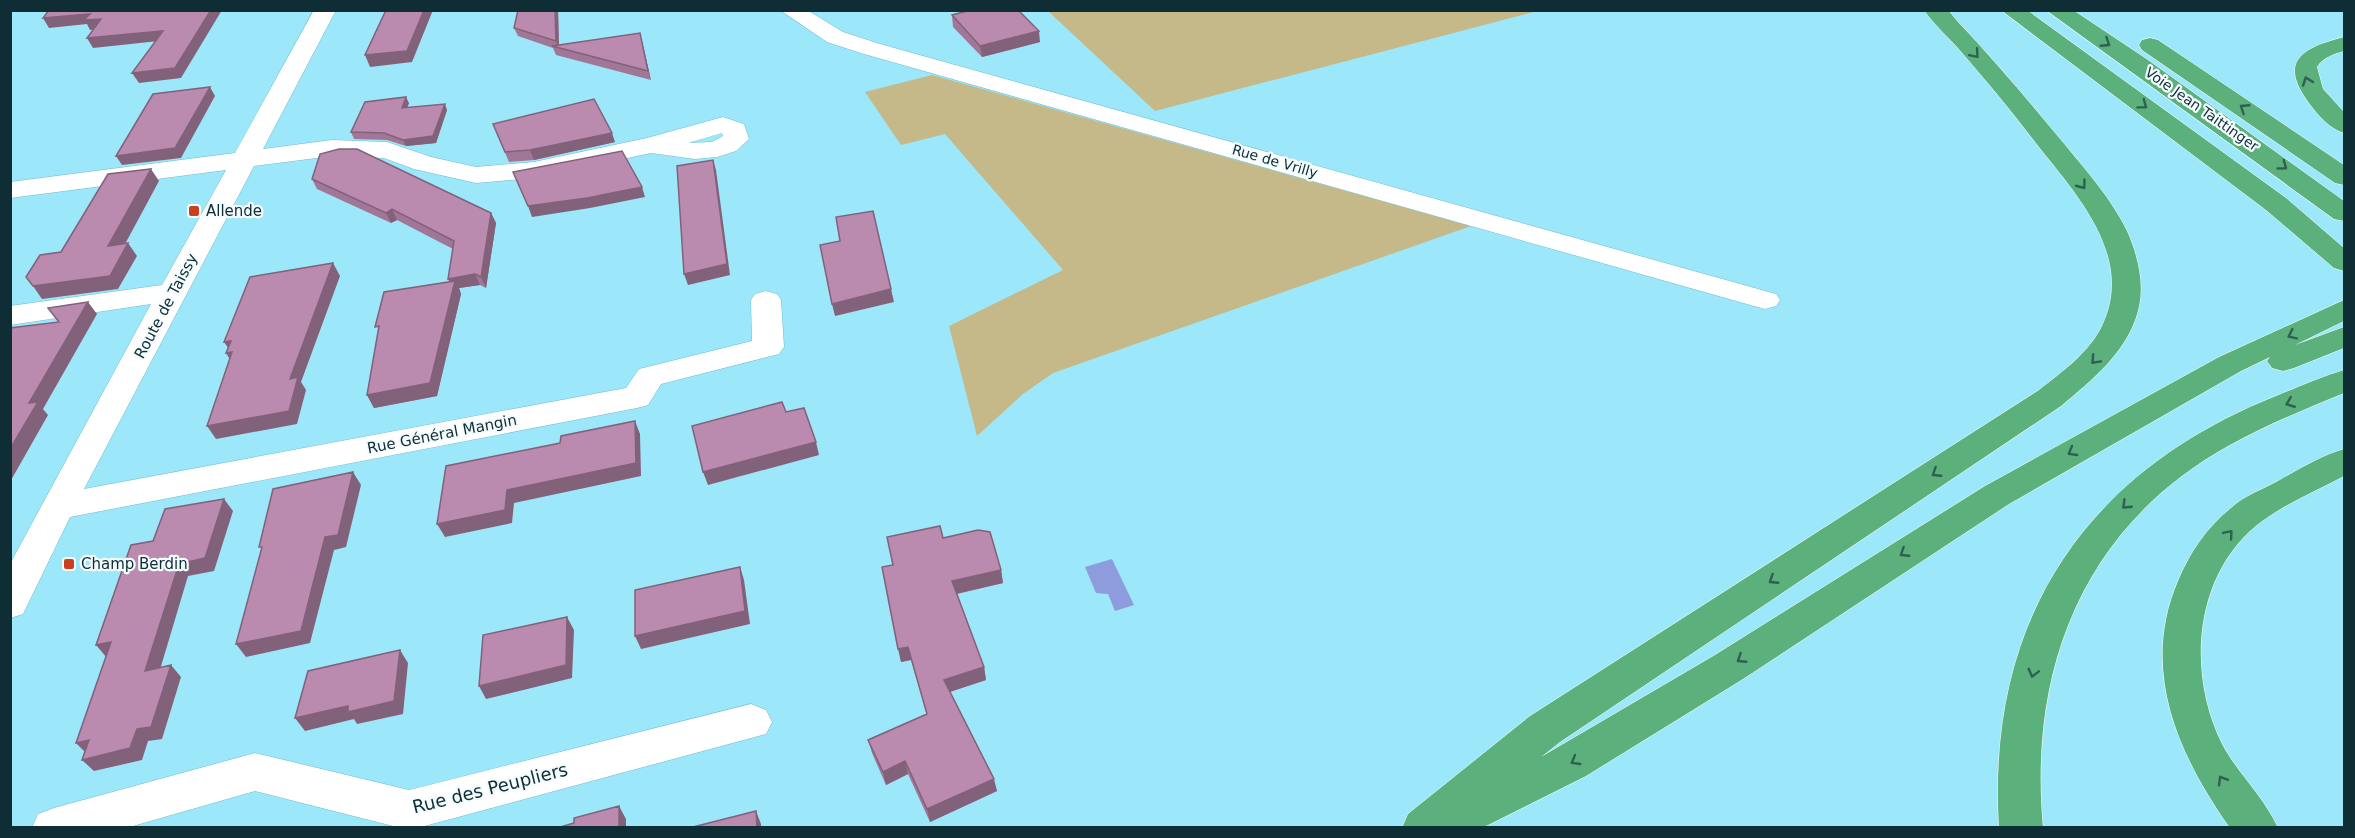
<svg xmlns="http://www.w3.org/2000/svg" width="2355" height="838" font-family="'DejaVu Sans',sans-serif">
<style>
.green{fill:#c5b889}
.water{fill:#8e9bdd}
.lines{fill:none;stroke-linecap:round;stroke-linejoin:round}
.minor-casing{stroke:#71bbcd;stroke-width:1}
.highway-casing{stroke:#fff;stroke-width:1}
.minor{fill:#fff;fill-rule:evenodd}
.highway{fill:#5cb07c;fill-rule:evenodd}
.wall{fill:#a07796}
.shaded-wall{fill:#82617a}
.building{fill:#ba8aaf;stroke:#82617a;stroke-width:1.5}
.oneway{stroke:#2d6151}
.poi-dot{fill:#ca401d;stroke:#f5fcfe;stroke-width:2}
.labels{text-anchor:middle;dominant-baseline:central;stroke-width:4.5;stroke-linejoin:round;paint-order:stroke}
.far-street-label{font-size:14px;fill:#0e2d35;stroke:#f5fcfe}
.poi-label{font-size:15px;fill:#0e2d35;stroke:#f5fcfe;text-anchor:start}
.street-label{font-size:15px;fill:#0e2d35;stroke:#f5fcfe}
.near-street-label{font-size:18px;fill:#0e2d35;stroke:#f5fcfe}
</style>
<rect width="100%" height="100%" fill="#9ce7f9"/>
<path class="green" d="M1048,11H1537L1155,111Z
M932,75L1471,226L1053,373L1023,394L977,436L949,326L1063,270L945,134L901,145L865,92Z"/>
<path class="water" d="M1112,559L1134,605L1115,611L1108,594L1096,593L1085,567Z"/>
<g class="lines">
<g class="minor-casing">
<path id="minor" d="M314,10H336L263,149L332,140L387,142L431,157L476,167L534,162L647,138L723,117L744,124L749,139L736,151L717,157L695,159L651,153L534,178L476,183L414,169L384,158L332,156L254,166L84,489L626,388L639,369L752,341L751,300L755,294L766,291L777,294L781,300L784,347L779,354L661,384L648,405L637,408L70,517L23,614L10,618V564L151,304L10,325V306L162,285L226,170L10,198V182L235,153ZM722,133L723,136L712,142L688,143Z
M780,10H807L843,32L880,44L1776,294L1780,300L1776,306L1765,309L1754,306L864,54L827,42Z
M751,704L766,710L772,722L766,734L417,828H401L255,791L126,828H32L38,814L54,808L255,753L409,790Z"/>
</g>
<g class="highway-casing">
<path id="highway" d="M1924,10H1948L1958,22C1996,62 2031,104 2066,146C2088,173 2112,200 2127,231C2138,256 2145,285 2138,311C2127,352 2092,380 2061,406L1560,742L1541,757L1715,655L1985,486L2219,357L2344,300V321L2295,345L2344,327V348L2294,368L2283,371L2272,368L2267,361L2270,357L2241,371L2009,504L1743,679L1586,776L1482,828H1402L1408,814L1530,716L2039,390C2062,372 2089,353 2102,326C2135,258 2078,196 2039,147C2013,113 1986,80 1958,48C1947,36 1934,24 1924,10Z
M2001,10H2027L2286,198L2344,248V271L2334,268L2266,210Z
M2046,10H2073L2148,60L2344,201V221L2334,219Z
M2344,37V51C2334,54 2323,57 2317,67L2323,89L2344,112V133C2330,129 2318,115 2309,103C2278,61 2302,48 2344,37Z
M2150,38L2158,40L2344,165V185L2335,183L2142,50L2139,45L2142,40Z
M2344,370V393C2305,409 2266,425 2228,446C2084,526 2028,668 2043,828H1999C1986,620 2085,472 2276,396C2298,387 2321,377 2344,370Z
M2344,449V476C2316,491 2282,505 2257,525C2193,577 2187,674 2222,744C2238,774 2264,797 2278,828H2230C2178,754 2140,670 2178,581C2189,554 2207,527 2231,508C2244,496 2263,489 2278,481C2299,469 2321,456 2344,449Z"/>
</g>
<use href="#minor" class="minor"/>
<use href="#highway" class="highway"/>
</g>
<path class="wall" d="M518,10H558L559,45L642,42L651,80L556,55L553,48L518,36L514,28Z
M952,15L1040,42L982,57L953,27Z
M409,103L407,108L447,110L436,143L406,146L387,140L354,139L351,132Z
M493,124L615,142L534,160L509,162Z
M312,179L491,213L496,223L486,288L480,285L459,288L461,294L437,396L374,408L367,395L378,332L450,282L448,279L453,249L397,220L391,223L317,189Z
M943,538L1001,570L1003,583L957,594L984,667L986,680L950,692L997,791L930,822L908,774L886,785L872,753L868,740L927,715L911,660L901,662L893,565Z"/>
<path class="shaded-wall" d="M211,10H222L181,78L139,83L132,73Z
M424,10H433L412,62L370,67L365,55Z
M555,10H558L559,48L556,41Z
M90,14L101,19L107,28L90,30L87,24L49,28L43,18Z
M163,31L168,40L93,48L87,38Z
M1039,31L1040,42L982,57L980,46Z
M640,33L642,42L651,80L648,71Z
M210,87L215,96L181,158L122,165L116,156Z
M406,97L409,103L404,115L402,108Z
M445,104L447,110L436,143L406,146L403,140Z
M612,133L615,142L534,160L530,150Z
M713,160L716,170L730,275L688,285L684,274Z
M151,169L159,181L117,259L108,246Z
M642,187L645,197L590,208L532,217L528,206Z
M392,209L397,220L391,223L386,213Z
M491,213L496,223L486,288L481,277Z
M128,243L137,256L118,289L42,299L33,286Z
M333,263L340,276L301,382L306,390L297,424L216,439L207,426L290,379Z
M475,274L480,285L459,288L461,294L437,396L374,408L367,395L453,289L448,279Z
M891,289L894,302L835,316L832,304Z
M88,302L97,314L43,409L48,415L10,482V449L29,403Z
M231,341L234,366L226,353L231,352L224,342Z
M635,421L640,434L641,476L514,503L512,523L445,537L437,524L507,490Z
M816,442L819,455L708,485L703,472Z
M353,472L361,485L346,547L334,550L310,643L246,657L236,644L325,537Z
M224,499L233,511L214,571L188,576L156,683L145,671L179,564Z
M740,567L744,580L750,624L641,649L635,636Z
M1001,570L1003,583L955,594L952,581Z
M567,617L574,630L572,678L486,699L479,686Z
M111,642L107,658L96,645Z
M908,647L911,660L901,662L898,649Z
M400,650L408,663L403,714L357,724L354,719L305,731L295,718Z
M171,665L181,677L162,739L148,741L142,760L94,771L82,760L137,729Z
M984,667L986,680L946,693L944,680Z
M89,740L88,755L76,743Z
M905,761L908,774L886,785L883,772Z
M994,779L997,791L930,822L927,809Z
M619,806L626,819V828H619Z
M756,811L761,824V828H757Z"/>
<path class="building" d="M49,10H211L175,68L132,73L163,31L87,38L101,19L84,20L90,14L43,18Z
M386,10H424L407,51L365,55Z
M518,10H555L556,41L514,28Z
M971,10H1018L1039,31L980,46L952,15Z
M640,33L648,71L552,46Z
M210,87L175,148L116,156L153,94Z
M406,97L402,108L445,104L433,136L403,140L384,133L351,132L365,102Z
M594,99L612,133L530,150L505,152L493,124Z
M339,149H357L491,213L481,277L475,274L448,279L454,241L392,209L386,213L312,179L320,154Z
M622,151L642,187L587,198L528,206L513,172Z
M713,160L727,264L684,274L677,166Z
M151,169L108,246L128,243L110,276L33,286L26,277L40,255L61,252L108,174Z
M873,211L891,289L832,304L820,245L840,241L836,217Z
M333,263L290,379L298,377L289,411L207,426L232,352L226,353L231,341L224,342L250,277Z
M455,281L430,383L367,395L379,326L375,327L384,292Z
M88,302L29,403L38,402L10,449V328L59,322L48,308Z
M782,402L786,412L804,408L816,442L703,472L692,426Z
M635,421L636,463L507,490L505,510L437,524L446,466L560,443L561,436Z
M353,472L338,535L325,537L301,631L236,644L262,547H259L273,489Z
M224,499L205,558L179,564L145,671L171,665L151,727L137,729L130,748L82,760L89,740L76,743L111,642L96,645L131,545L153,541L165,509Z
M940,526L943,538L978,530L990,532L1001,570L952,581L984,667L944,680L994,779L927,809L905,761L883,772L868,740L927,714L908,647L898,649L882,567L893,565L887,537Z
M740,567L745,611L635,636V590Z
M567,617L566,665L479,686L483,635Z
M400,650L394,701L348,712V706L295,718L308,671Z
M619,806V828H557L574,823V818Z
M756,811L757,828H689Z"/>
<defs><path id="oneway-chevron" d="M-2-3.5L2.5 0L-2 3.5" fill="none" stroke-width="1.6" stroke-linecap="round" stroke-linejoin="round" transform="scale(1.5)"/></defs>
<g class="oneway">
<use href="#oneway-chevron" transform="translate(2106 43) rotate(33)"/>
<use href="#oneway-chevron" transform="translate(1975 54) rotate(49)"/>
<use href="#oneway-chevron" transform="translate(2307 81) rotate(-110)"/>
<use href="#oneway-chevron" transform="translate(2143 105) rotate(37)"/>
<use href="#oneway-chevron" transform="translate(2244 108) rotate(-147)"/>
<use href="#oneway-chevron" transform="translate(2283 166) rotate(36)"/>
<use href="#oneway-chevron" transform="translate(2082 185) rotate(53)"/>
<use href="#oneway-chevron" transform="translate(2292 335) rotate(154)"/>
<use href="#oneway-chevron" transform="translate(2095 360) rotate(133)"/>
<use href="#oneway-chevron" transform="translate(2290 403) rotate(158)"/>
<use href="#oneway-chevron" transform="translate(2072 452) rotate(150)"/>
<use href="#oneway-chevron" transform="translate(1936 473) rotate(147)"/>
<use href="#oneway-chevron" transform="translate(2126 505) rotate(136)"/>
<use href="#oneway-chevron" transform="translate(2229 534) rotate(-50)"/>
<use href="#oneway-chevron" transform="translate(1904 553) rotate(147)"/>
<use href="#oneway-chevron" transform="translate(1773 580) rotate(147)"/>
<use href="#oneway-chevron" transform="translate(1741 659) rotate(147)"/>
<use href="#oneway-chevron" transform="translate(2033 673) rotate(104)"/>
<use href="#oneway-chevron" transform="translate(1575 761) rotate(150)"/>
<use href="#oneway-chevron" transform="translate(2222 780) rotate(-121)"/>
</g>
<g class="poi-dot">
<rect x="188" y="205" width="12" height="12" rx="3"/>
<rect x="63" y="558" width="12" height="12" rx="3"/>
</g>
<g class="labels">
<g class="far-street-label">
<text transform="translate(2202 109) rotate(35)">Voie Jean Taittinger</text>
<text transform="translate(1275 161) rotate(16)">Rue de Vrilly</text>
</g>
<g class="poi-label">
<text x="206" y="211">Allende</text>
<text x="81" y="564">Champ Berdin</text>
</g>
<g class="street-label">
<text transform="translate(166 306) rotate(-62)">Route de Taissy</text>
<text transform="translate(442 434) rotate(-11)">Rue Général Mangin</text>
</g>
<g class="near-street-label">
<text transform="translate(490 788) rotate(-14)">Rue des Peupliers</text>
</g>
</g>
<rect width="2355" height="838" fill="none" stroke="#0e2d35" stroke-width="24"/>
</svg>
